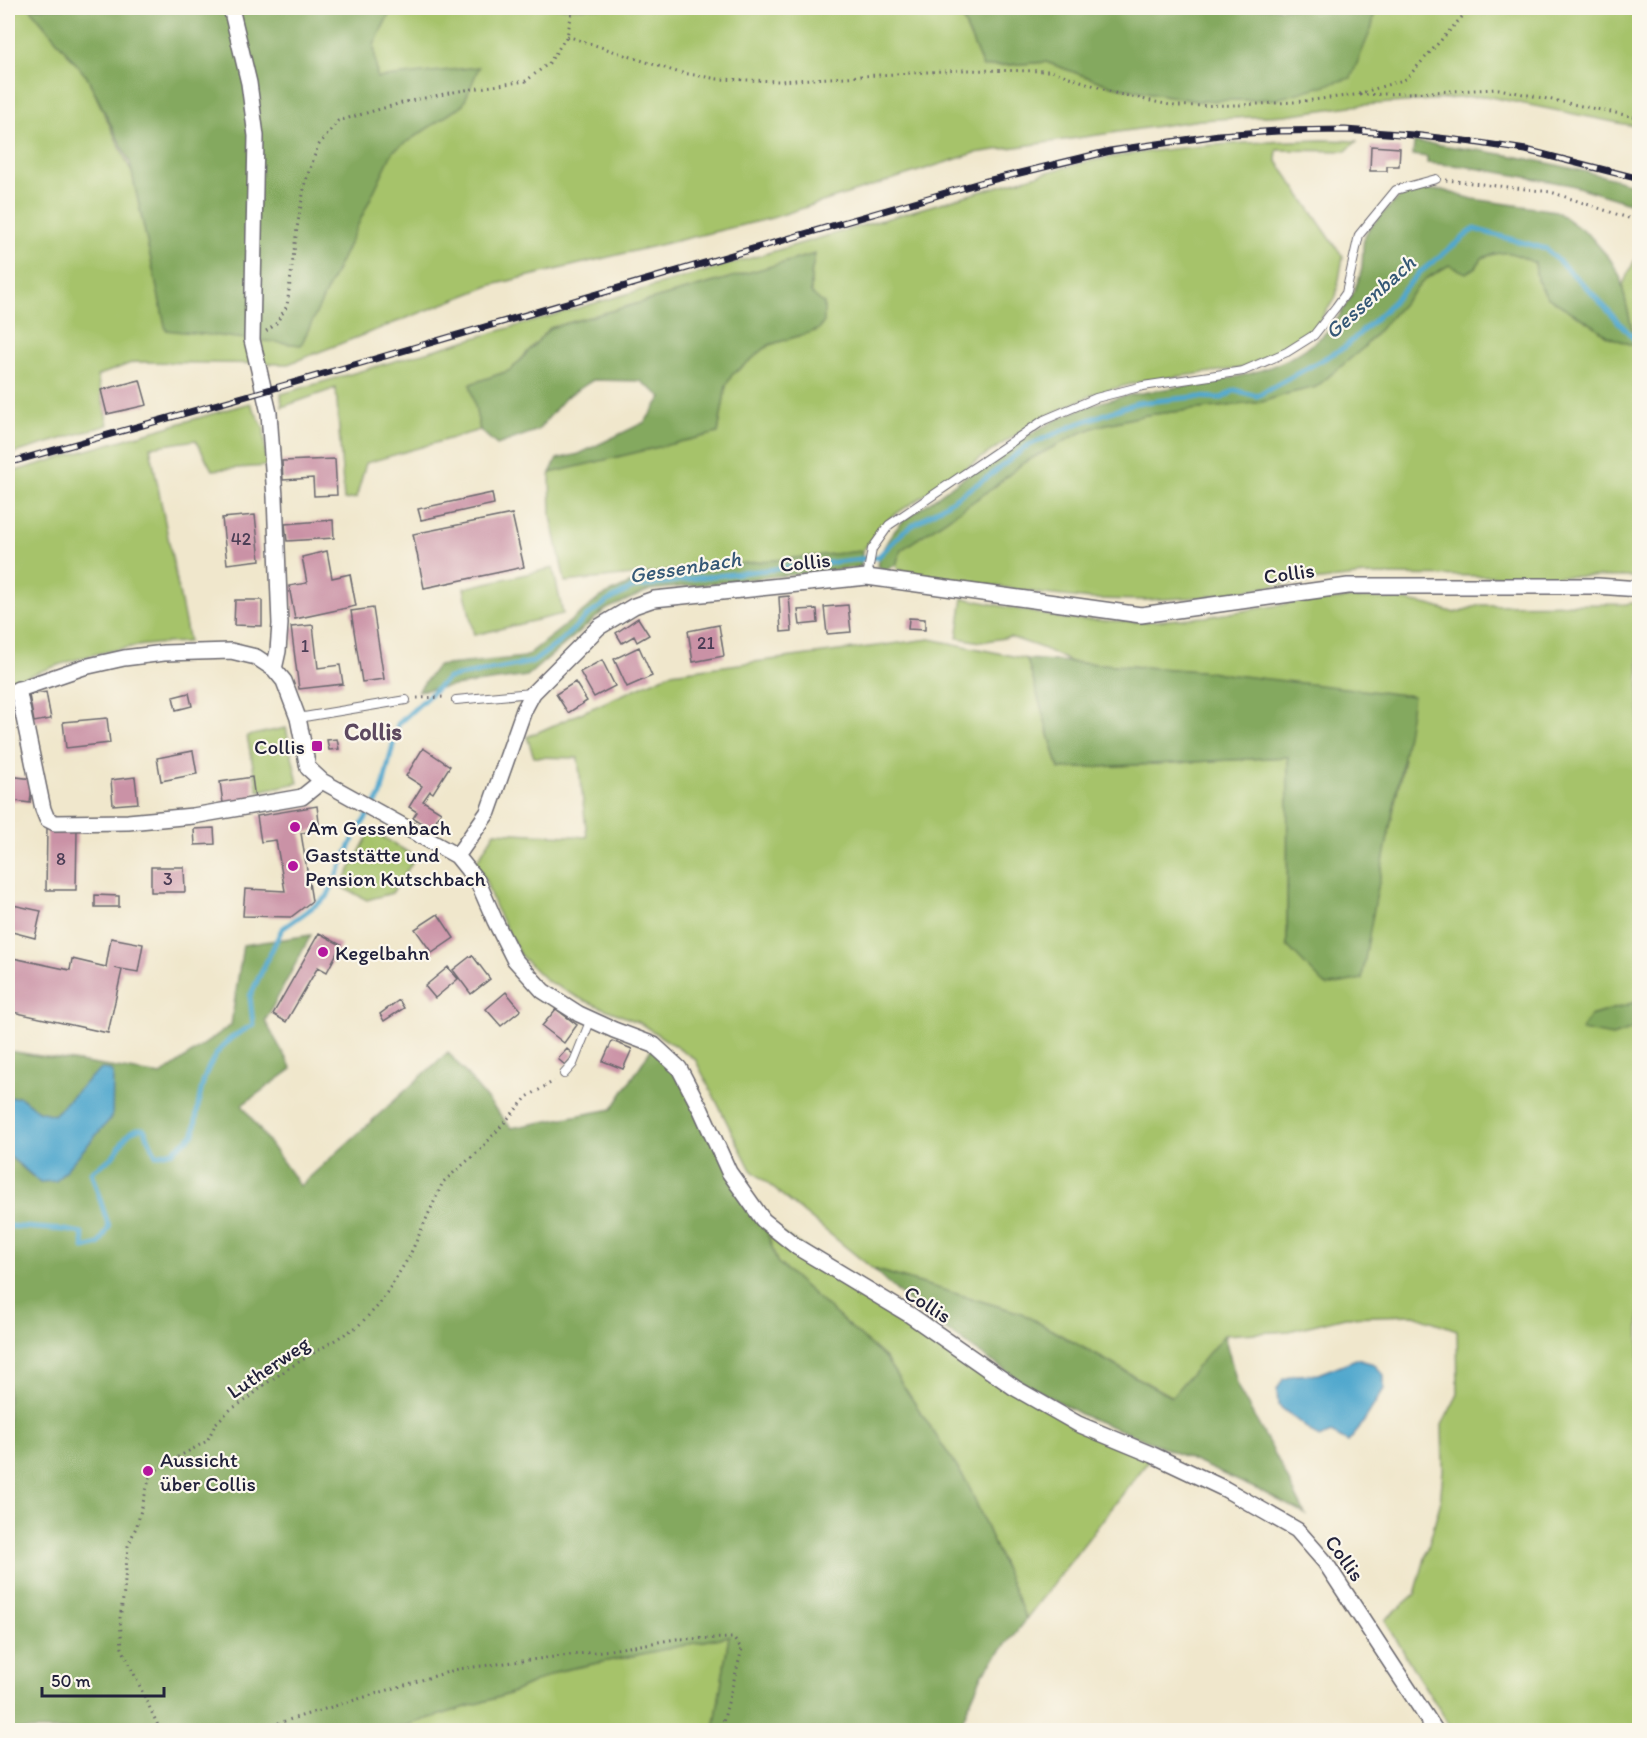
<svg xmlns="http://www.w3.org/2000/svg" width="1647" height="1738" font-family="Itim,sans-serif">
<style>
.green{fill:#a6c36a;stroke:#647252;stroke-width:1.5}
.forest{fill:#84a95e;stroke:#53664c;stroke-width:1.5}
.water{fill:#51a8ce;stroke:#3a6584;stroke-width:1.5}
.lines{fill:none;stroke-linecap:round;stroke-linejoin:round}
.stream{stroke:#51a8ce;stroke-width:5}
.building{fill:#ca92a6}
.service-casing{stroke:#6a676e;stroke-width:10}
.minor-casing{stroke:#6a676e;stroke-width:18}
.path{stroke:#6a676e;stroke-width:3;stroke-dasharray:1.5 4.5;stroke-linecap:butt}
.service{stroke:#fff;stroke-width:8}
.minor{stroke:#fff;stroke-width:15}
.rail-casing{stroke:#22223b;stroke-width:7}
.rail{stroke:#fbf7ec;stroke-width:4.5;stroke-dasharray:14;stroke-linecap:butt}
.poi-dot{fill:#b5179e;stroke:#fbf7ec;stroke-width:2}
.labels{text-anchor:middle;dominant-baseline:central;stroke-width:4.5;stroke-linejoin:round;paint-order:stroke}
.number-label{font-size:18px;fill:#4c3e56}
.street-label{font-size:21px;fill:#22223b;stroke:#fbf7ec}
.poi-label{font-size:21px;fill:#22223b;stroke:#fbf7ec;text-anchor:start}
.water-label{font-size:22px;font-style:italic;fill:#355876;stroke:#fbf7ec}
.quarter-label{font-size:24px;font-weight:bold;fill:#5d4960;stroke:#fbf7ec}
</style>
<rect width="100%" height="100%" fill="#fbf7ec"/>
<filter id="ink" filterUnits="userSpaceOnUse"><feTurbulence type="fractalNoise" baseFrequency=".0167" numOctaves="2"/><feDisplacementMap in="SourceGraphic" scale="12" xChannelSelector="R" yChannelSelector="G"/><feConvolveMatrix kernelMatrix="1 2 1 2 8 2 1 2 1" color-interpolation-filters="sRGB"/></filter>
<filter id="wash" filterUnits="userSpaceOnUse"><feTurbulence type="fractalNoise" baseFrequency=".008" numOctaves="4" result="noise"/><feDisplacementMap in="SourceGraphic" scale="24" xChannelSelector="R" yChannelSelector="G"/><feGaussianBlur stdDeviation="1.35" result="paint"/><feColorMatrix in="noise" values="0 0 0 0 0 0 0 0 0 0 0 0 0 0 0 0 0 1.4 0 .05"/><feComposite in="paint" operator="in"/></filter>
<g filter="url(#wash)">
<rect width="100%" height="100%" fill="#f0e7cc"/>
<path class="green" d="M8,8H30L87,77L132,173L166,329L301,345L393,150L463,105L478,68L377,78L374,45L392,8H958L983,67L1046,62L1112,86L1197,101L1276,99L1372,27L1375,8H1639V127L1485,96L1351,106L1285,115L1200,120L975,153L772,218L492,285L288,364L134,362L97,376L108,425L8,455Z
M1323,140L1357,141L1346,151L1277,150L1276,160L1343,257L1336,297L1313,330L1277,352L1243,368L1143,381L1094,394L1040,419L891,517L862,551L565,582L551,516L550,473L718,433L726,386L732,375L769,345L818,330L824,304L811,293V275L815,254L550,328L511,370L471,384L480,430L366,463L356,498L344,500L336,388L282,407L281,394L1020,180C1045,173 1070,165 1095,160C1170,146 1246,142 1323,140Z
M1501,251L1519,255L1535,263L1537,280L1547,297L1593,325L1607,336L1635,346L1639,361V577L1365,575L1286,584L1204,597L1146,600L1091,599L1044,594L898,570L896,565L901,550L993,488L1023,463L1078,434L1098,426L1146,415L1262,402L1286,394L1316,387L1363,348L1425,279L1449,265L1476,267L1482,258Z
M1639,251V335L1632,329L1622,286Z
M250,403L264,428L266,466L212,470L196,440L150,447L189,642C122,643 69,659 8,684V473Z
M553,568L563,614L474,635L464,588Z
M963,598L1065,619L1142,622L1205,617L1292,603L1355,598L1397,599L1429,605L1455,613L1480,605L1625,604L1639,602V1001L1590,1016L1612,1036L1639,1027V1730H1453L1417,1675L1385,1620L1415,1594L1440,1504L1443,1469L1442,1425L1458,1394L1457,1330L1414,1315L1345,1317L1289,1331L1225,1335L1172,1397L1021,1313L873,1269L751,1170L695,1059L640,1023L581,999L547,981L520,955L495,907L485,879L475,864L495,832L587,837L578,758L534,757L527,737L671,673L930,639L1027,659L1059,769L1288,757L1287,946L1362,979L1368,934L1404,759L1200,671L1071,662L1042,648L1010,637L981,642L957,638Z
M286,728L298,783L258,791L247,736Z
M371,830L416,857L392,893L367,900L341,887Z
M763,1220L1015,1388L1153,1455L1026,1619L968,1484L885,1358L777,1262Z
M729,1636L714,1730H390L509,1694L559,1671Z"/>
<path class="forest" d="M30,8H392L374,45L377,78L479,67L463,105L393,151L301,345L166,330L130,163L87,77Z
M958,8H1375L1372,27L1351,78L1276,99L1197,101L1112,86L1046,62L983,67Z
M1414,142C1491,150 1565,164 1639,186V206L1571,185L1463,166L1427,163V157L1413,155Z
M1442,190L1473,199L1556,211L1590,236L1610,259L1620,276L1632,329L1639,335V361L1635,346L1607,336L1593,325L1547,297L1537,280L1535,263C1511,252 1507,249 1482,258L1476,267L1466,273L1449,265L1425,279L1363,348L1316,387L1286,394L1262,402L1146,415L1098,426L1078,434L1023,463L993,488L901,550L896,565L886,570L877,566C882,547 891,534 904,520C961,481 1024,429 1089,406C1166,379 1256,393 1321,337C1337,324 1356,291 1361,272C1364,261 1361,246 1365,236C1369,226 1400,195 1410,191C1418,188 1433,191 1442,190Z
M815,254L811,275V293L824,304V322L818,330L769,345L732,375L726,386L718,433L550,473L557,459L579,454L645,422L662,397L640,381L593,380L566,397L538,430L497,445L480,430L470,384L511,370L550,328Z
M862,551L861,567L650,590L605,610L527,676L418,691L437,666L525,657L601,597L653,573Z
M1027,659L1200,671L1413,696C1400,791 1376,884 1362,979L1326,986L1287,946L1288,757L1059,769Z
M311,935L265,1021L292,1069L242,1105L300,1186L448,1052L511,1128L612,1109L654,1045L682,1075L763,1220L777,1262L885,1358L968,1484L1026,1619L982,1675L958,1730H714L729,1636L559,1671L509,1694L391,1730H8V1155L39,1182L102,1069L90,1078L54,1115L38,1111L20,1097L8,1098V1051L161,1075L231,1025L243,945Z
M1639,1001V1027L1612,1036L1581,1030L1590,1016Z
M873,1269L1021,1313L1171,1397L1224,1335L1239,1390L1274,1452L1305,1514L1263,1492L1158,1445L1082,1415L1018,1379L920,1312Z"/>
<path class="water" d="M102,1069L110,1070L113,1074L112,1117L56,1181L40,1182L8,1155V1098L20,1097L38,1111L54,1115L90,1078Z
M1356,1359L1374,1364L1384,1375V1389L1359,1429L1348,1442L1331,1433L1319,1438L1278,1405L1277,1390L1283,1379L1295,1375L1318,1374Z"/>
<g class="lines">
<path class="stream" d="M8,1194V1196
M8,1226L65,1230L82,1233L84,1248L99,1244L109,1227L91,1172C97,1167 105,1163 111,1158C122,1147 126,1126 144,1129L156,1155L173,1151L194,1134C199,1100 201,1064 229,1040C235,1034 245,1030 253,1025L250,996L282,929L327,897L356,833L381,795L398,724L448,678L533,662L561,641L586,617L608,601L632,588L697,578L878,557L904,531L988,477L1027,446L1077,424L1136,403L1194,397L1222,398L1235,390L1257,396L1345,347L1387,308L1419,273L1474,229L1546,249L1588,289L1640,345"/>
</g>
<g id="blocks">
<path class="building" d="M1371,146L1400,148L1399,166H1387V171H1370Z
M140,380L147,405L107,414L101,390Z
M335,459L337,495L314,496L313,478L283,480L282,461Z
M492,493L494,504L421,520L418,509Z
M512,514L524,567L424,588L413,534Z
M255,515L260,560L227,564L222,518Z
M333,520L334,538L287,541L285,524Z
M327,551L332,578L350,574L356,606L295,619L289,586L307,583L302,557Z
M789,596L792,631L781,632L779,597Z
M235,600H262V626L234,625Z
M848,605L851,632L827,634L824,607Z
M373,608L384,679L362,682L351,611Z
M817,609L818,623L800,625L798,610Z
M638,618L649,635L637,642L634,636L622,643L616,633Z
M909,618L925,619V630L908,629Z
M313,625L318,668L340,665L343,684L299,689L291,627Z
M719,625L724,656L693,662L688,631Z
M639,647L652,676L627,687L614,659Z
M602,660L615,686L594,697L580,672Z
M575,682L587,701L568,713L556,694Z
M46,692L51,719L34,722L29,695Z
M189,693L192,706L176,710L173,697Z
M107,718L110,743L66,748L63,722Z
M337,739L339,749L329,750L327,740Z
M423,748L450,766L433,793L430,791L423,801L441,812L431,829L413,818L417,812L409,807L422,786L406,776Z
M193,751L197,774L161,781L157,758Z
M8,776L33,779L30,803L8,800Z
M135,777L138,803L113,805L111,780Z
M252,777L255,799L223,803L220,782Z
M317,806L320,830L301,833L312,901L291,917L243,916L245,889L285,891L276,840L261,842L257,816Z
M47,828L77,829L76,890H46Z
M214,828L215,844L195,845L194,829Z
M151,867H184L185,892H151Z
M95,895L119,896V907H95Z
M8,904L41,911L35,938L8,931Z
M438,914L454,938L432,953L415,929Z
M319,933L341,945L327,972L318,967L286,1022L273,1014Z
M111,938L143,944L138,972L115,968L122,970L108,1033L8,1011V957L70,970L72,959L106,967Z
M472,955L490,979L471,994L453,970Z
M448,967L458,979L435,998L425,986Z
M506,992L521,1010L501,1026L486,1009Z
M399,1000L404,1008L384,1021L380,1014Z
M556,1009L577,1025L564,1043L542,1026Z
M612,1041L632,1049L623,1069L603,1061Z
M567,1049L574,1055L565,1065L558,1059Z"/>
</g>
</g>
<g filter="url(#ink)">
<use href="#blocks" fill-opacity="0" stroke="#6a676e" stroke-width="1.5"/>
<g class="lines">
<g class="service-casing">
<path id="service" d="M867,577L872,549L889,525L1044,420L1096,398L1143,386L1243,371L1287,352L1314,335L1336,307L1346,293L1359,235L1396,190L1436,179
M456,700L532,693
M298,718L406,700
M564,1074L573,1064L591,1019"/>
</g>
<g class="minor-casing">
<path id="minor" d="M231,8L249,83L256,136L252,340L269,413L275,497L280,624L278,651L274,669
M18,689L43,809L47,819L55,823L128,822L193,816L302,797L322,781
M8,693L84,667L124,658L164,653L231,651L256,657L274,669L284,681L298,718L308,768L322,781L457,856L478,882L495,921L514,959L543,991L579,1014L614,1030L654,1045L679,1068L701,1110L729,1172L763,1220L797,1247L910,1315L1015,1388L1078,1424L1153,1455L1225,1489L1297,1530L1325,1562L1435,1730
M457,856L488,812L524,710L533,693L599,627L634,606L654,599L867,577L1141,615L1348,586H1597L1640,589"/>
</g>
<path class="path" d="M567,36L677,72L718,79L779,81L961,70L1052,71L1118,94L1175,106L1240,105L1295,102L1355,95L1406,79L1470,8
M1360,95L1499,89L1640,118
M1446,180L1551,192L1640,222
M266,331L275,325L287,306L297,228L305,183L318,146L338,121L405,102L459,91L526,81L549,63L567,36L573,8
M417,698L446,697
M160,1730L122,1648L120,1618L124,1592L128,1546L137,1525L150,1476L160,1467L207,1441L216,1423L231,1409L248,1399L264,1385L289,1368L358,1326L379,1305L409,1257L443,1182L480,1150L527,1097L554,1081
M255,1730L458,1669L610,1650L676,1639L733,1638L742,1649L721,1730"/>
<use href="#service" class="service"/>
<use href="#minor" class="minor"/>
<g class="rail-casing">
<path id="rail" d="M8,463L282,386L983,182L1110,151L1219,135L1278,131L1345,130L1413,135L1473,142L1526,150L1640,179"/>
</g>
<use href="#rail" class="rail"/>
</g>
</g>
<g class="poi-dot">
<rect x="311" y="740" width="12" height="12" rx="3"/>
<circle cx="295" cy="827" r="6"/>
<circle cx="293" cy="866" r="6"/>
<circle cx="323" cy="952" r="6"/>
<circle cx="148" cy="1471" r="6"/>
</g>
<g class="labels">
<g class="number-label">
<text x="241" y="539">42</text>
<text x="706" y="643">21</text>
<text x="305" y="646">1</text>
<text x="61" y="859">8</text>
<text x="168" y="879">3</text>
</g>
<g class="street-label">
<text transform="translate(805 562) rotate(-6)">Collis</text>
<text transform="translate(1289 573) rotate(-8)">Collis</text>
<text transform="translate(928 1304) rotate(33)">Collis</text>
<text transform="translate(268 1367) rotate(-34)">Lutherweg</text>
<text transform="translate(1345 1558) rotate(54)">Collis</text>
</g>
<g class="poi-label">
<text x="305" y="746" text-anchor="end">Collis</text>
<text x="307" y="827">Am Gessenbach</text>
<text x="305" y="854">Gaststätte und<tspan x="305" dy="24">Pension Kutschbach</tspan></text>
<text x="335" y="952">Kegelbahn</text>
<text x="160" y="1459">Aussicht<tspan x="160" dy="24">über Collis</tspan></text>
</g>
<g class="water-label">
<text transform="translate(1370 297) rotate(-42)">Gessenbach</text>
<text transform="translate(685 567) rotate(-9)">Gessenbach</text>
</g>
<g class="quarter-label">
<text x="373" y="731">Collis</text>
</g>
</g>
<rect width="1647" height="1738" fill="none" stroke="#fbf7ec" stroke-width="30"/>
<path d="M42 1687v9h122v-9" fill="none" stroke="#22223b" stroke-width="3"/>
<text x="51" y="1687" font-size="18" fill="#22223b" stroke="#fbf7ec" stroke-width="4.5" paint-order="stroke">50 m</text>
</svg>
